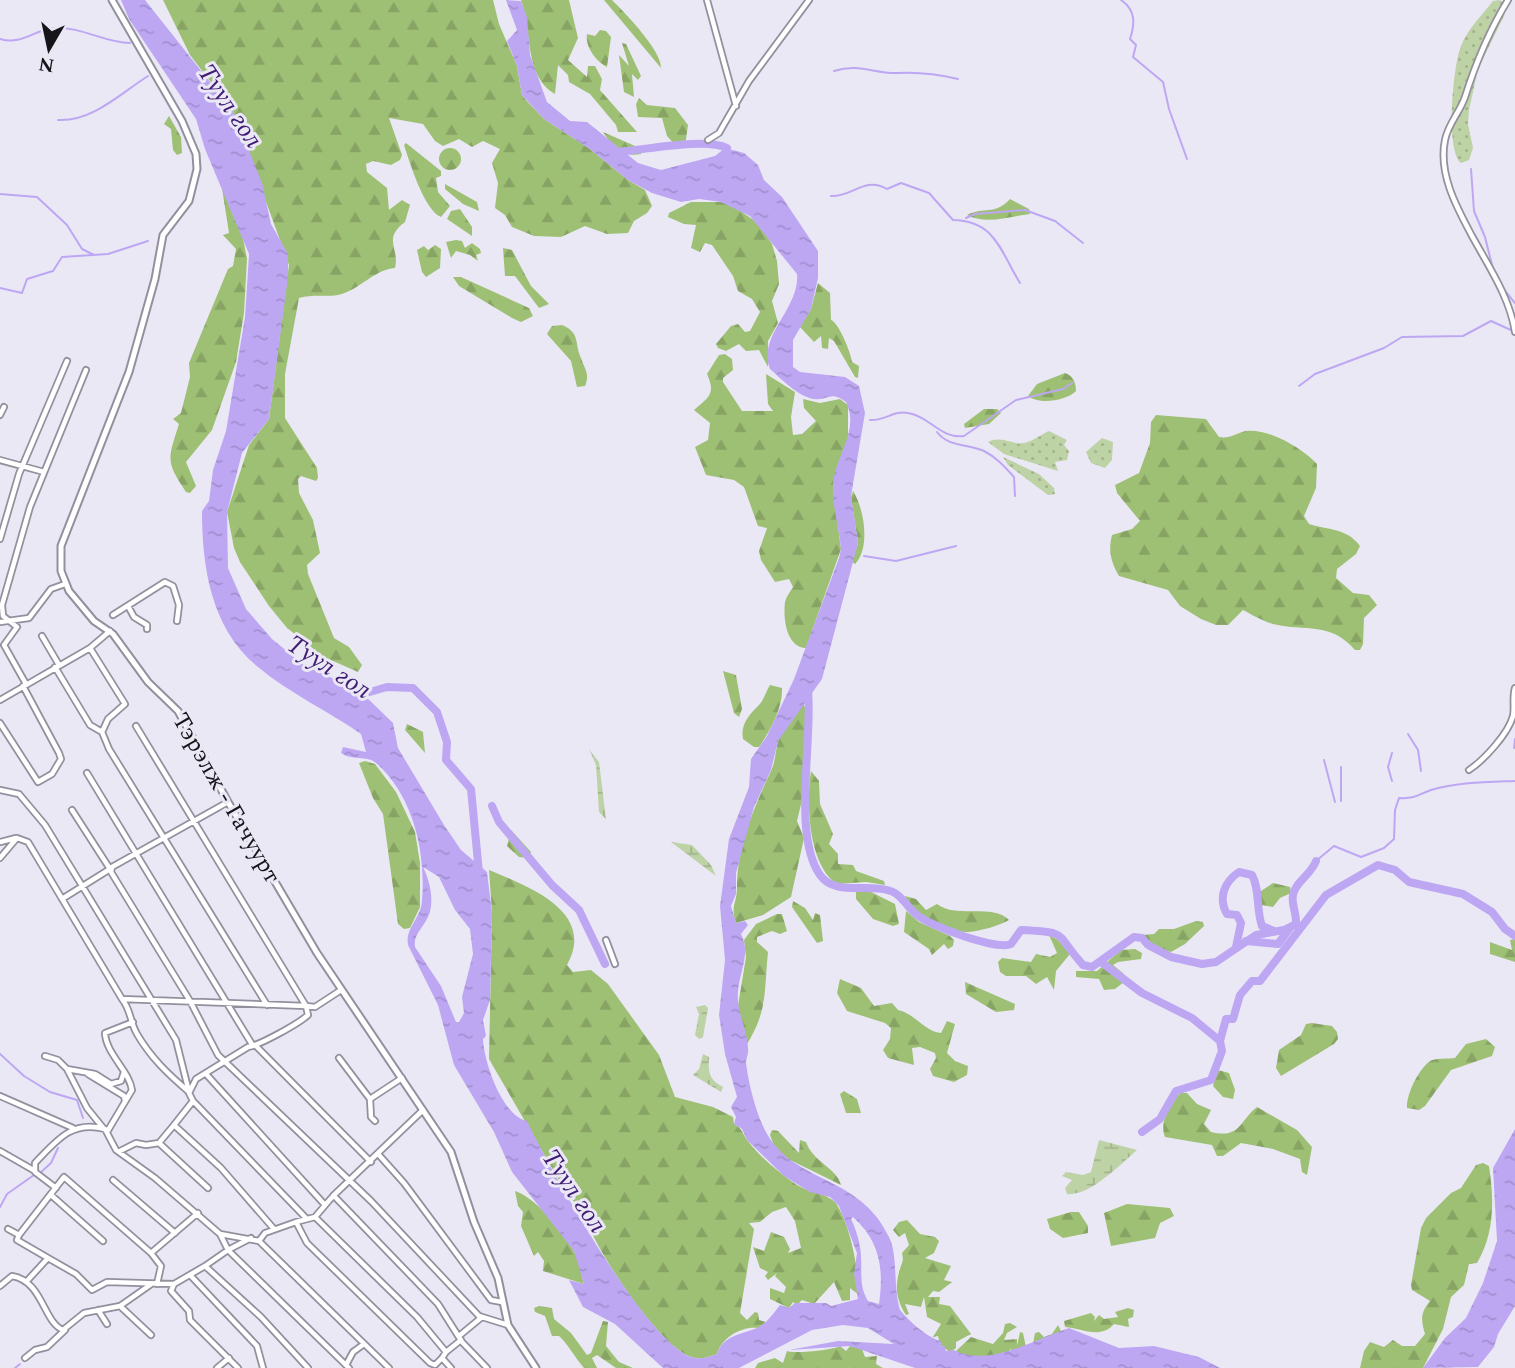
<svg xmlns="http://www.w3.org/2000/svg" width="1515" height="1368" font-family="Spectral,serif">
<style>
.grass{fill:url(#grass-dots)}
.forest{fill:url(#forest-firs)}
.wetland{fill:url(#wetland-marsh)}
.water{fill:url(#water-ripples);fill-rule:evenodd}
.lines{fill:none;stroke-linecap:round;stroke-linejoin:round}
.stream{stroke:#bda7f3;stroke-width:2}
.river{stroke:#bda7f3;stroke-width:8}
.minor-casing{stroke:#93909d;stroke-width:8}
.major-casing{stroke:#93909d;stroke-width:9}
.minor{stroke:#fff;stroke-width:4.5}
.major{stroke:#fff;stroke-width:5}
.labels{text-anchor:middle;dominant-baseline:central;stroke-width:6;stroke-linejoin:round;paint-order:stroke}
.street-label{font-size:24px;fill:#161519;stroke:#ebe8f6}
.water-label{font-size:26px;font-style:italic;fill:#3f1c72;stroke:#ebe8f6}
</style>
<defs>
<pattern id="grass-dots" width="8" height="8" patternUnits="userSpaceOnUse" patternTransform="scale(1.75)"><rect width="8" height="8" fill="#bdd2a5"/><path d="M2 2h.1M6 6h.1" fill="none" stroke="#a2b38d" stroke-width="1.8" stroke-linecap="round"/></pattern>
<pattern id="forest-firs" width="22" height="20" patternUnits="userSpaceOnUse" patternTransform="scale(1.75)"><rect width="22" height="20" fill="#9ec074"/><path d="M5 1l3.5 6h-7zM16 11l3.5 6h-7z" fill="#87a464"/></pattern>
<pattern id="wetland-marsh" width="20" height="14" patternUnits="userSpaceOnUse" patternTransform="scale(1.75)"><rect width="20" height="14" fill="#bdd2a5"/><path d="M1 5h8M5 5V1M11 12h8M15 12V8" fill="none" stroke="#a2b38d"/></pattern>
<pattern id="water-ripples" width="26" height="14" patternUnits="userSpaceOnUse" patternTransform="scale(1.75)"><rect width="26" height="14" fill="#bda7f3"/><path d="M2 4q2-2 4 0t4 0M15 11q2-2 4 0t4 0" fill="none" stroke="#a28fd0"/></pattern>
</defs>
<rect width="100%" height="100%" fill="#ebe8f6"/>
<path class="grass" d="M1499,0L1507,3L1504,16L1478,69L1469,110L1468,124L1473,148L1469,160L1461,163C1445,151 1453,65 1461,46C1467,30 1482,15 1493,1Z
M1049,431L1067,440L1064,445L1069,451L1067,460L1055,462L1058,471L1004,454L988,442C998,437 1006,441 1016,443C1027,446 1040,435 1049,431Z
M1102,438L1113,442L1112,460L1105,468L1091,463L1086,452Z
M1003,457L1039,474L1054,488L1055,494L1048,495L1008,465Z"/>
<path class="forest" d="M163,0H493L499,24L517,66L522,95L526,100L544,119L590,149L628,180L645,190L652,206L647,213L634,221L628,233L607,234L585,226L561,237L534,236L512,227L505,215L495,208L498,183L492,163L500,149L483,141L472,147L459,139L443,146L435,141L423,124L389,118L402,155L400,160L391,165L373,161L366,164L367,172L387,188L389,210L402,200L410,205L405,222C382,239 400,248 395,268C373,270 360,290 338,295C324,297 313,294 299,298L285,374V418L317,468L318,478L316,481L301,476L298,479L299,493L313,520L320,553L307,565L308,574L334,638L349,647L362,665L358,672L324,657L287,628L269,606L240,562L234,548L227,512L249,445L269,419L289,265L233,111L190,55Z
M521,0H569L578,38L568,60L587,77L588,66H595L602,79L600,90L637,132H618L616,125L590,94L569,82L568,75L558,65L555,94C524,77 532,30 521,0Z
M604,0H612C625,13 662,51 661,68Z
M600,30L606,31L611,37L607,67C596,61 585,47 587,34L595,36Z
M622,43L626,44L641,76L638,80L632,74L634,97L624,92L619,55L629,66Z
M639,98L647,105L675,108L688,125L685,146H676L667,136L662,118L638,117L636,104Z
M169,116L181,137L182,153L177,155L173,150L171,129L164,124Z
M603,132L642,149L641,154C623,158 612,146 603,132Z
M406,143L441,171V176L436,178L438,192L450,206L441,217C424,210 410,163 404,145Z
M439 159a11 11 0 1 1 22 0a11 11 0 1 1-22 0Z
M221,182L243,238L247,259L244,313L236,362L212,430L186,462L196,486L190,493L186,492C165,461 168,459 179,424L173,419L181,413L190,377L189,363L228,269L233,266L236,249L223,235L229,233Z
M445,184L477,202L479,211L463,204L445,189Z
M1010,199L1029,209L1030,214C1012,216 985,225 967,215C984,206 994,216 1010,199Z
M691,202H721L736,208L758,223L772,244L777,261L779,284L772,301L778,323L768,341V367L759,350L746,351L739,344L726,351L718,348L716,344L731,326L738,324L745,332L750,331L760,312L752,299L738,291L733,276L712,245L705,243L700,252L691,248L696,225L684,224L668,217L669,213Z
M460,209L472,227V236L447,219L451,211Z
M456,240L462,241L465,248L472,243L480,249L481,253L476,255L478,261L470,255L456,251L451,258L446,242Z
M435,245L441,249L440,268L426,277L422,272L417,250L424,246L428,250Z
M503,248L512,250L531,286L549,304L539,308L515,276H505Z
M453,277H461L529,308L533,316L521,322L512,318L459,286Z
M818,283L830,293L831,320C839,323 851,353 852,362L859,366L858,378L855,377L834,341L829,338L828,349L822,348L821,336L814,342L800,327L811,309Z
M562,325C581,333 574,343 581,358C585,370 590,374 585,386L577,387L571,361L547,334L552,326Z
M725,354L732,359L733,370L723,378V382L742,411H773L768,404L766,374L795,392L791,417L793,435L802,434L816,421L804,408L803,399L820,403L840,399L848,405V441L834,478L833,490L841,549L806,648C786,647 783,618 785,602C786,597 790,592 793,587L789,579L775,582L761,560L759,551L767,528L758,526L744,487L734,480L706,475L695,447L708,440L710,423L694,410C709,397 716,394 707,374L719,355Z
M1065,373C1073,376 1076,382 1076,391C1066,401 1039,405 1028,396L1037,384Z
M984,409H997L1001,413L989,424L965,428L964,424Z
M1156,415L1206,419L1219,437C1231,439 1236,433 1246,431C1269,428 1303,449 1317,464L1316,488L1304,516L1309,524C1328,530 1347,528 1360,546L1356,554L1337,569L1336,578L1353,593L1369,595L1377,605L1364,618L1363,644L1360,650H1355C1330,621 1306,632 1273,624C1263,621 1252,615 1243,610L1228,625H1216L1201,619L1180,606L1168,590L1119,576C1111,562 1108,551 1112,535L1132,529L1140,521L1117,493L1115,485L1139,473L1150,443L1151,422Z
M853,491C864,508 871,548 855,564L852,562L858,543L851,497Z
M723,671L736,675L742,709L739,717L734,713Z
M770,685L782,688C783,708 770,731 759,747H754L743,739C740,724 750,714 759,705C764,700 766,691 770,685Z
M803,704L806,708L804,792L797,821L804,838L791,897L763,915L736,923C730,905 737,904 737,887C737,847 754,807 771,771C776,761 775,749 779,739C783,731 797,712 803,704Z
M407,724L423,732L425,753L405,730Z
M365,761L375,764L396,792L415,832L420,863V907L410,928L404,929L398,924L383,814L373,798L359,763Z
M811,771L819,781L820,804L833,834L829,844L838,854V864L853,865L856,871L884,881L885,885L866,882L837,884C808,865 806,802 811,771Z
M511,830L531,852L528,858L519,857L507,846Z
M489,870C527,886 597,911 567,965L573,972L591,970L608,984L659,1055L675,1097L713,1107L733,1117L734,1124C743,1129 742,1133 747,1140C760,1157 779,1173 797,1185C810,1193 825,1192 836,1203C851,1227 858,1268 859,1295L850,1288V1300L842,1301L834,1282L814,1304L802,1300L797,1305L793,1302L789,1308L770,1299V1288L784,1293L786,1287L775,1276L777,1273L768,1280L765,1276L768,1272L760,1268L753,1247L764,1251L771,1232L784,1237L790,1249L788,1253L801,1248L795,1221L786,1207L772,1212L760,1222L749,1223L754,1229L740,1313L747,1320L755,1312L758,1313L759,1320L766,1322L758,1328C742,1326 722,1337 717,1354C708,1357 701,1360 691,1357C661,1346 613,1273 598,1245C588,1227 582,1208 567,1194L489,1059L492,913Z
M1273,883L1290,887L1291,893L1280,898L1273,907L1260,905L1258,893Z
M867,890L895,904L899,924L893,926L873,919L856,899V892Z
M905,896L916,899L926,910L937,904C956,919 993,903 1009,920C998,926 981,931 968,932C947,933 912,915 905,896Z
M793,901L805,908L813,920L815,913L820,915L823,941L817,943L792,907Z
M906,911L919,922L950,936L954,940L953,946L948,949L944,944L932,955L929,949L904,932Z
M777,914H782L787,931L780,934L772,931L757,937V942L768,952C764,991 768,1010 747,1044L738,1006L746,957L744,940L756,924Z
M1196,921L1203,922L1204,926L1185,944L1171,952L1154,947L1144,939L1143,935L1154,934L1159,929H1174Z
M1049,935L1058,940L1070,954L1056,971L1054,990L1047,977L1036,984L1026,976H1006L1000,972L998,962L1002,958L1031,962L1036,954L1050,957L1057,953Z
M1515,939V962L1490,954V942L1512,950L1510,940Z
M1135,949L1142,953L1141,959L1118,962L1113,965L1124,974V982L1115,989L1104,990L1099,979L1076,977V971H1097L1121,950Z
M840,979L861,988L874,1006L892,1003L898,1010C916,1014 925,1032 941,1033L947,1021L955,1024L947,1053L955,1061L968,1066L967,1075L954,1082L933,1076L930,1069L936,1058L935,1053L920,1047L912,1048L914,1065L888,1058L883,1050L890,1039L891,1028L885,1023L847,1011L837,993Z
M965,982L1015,1004L1014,1010L996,1012L966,994Z
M1312,1023L1332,1026L1337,1032L1338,1039L1334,1044L1281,1076L1276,1068L1279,1050L1301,1035L1306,1024Z
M1486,1039L1495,1047L1492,1056L1451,1070L1425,1106L1419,1110L1407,1108C1406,1094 1420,1066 1432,1060C1439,1058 1448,1059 1455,1058L1466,1044Z
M1218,1070L1229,1073L1235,1090L1233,1099L1223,1097L1213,1086Z
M844,1091L857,1099L861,1113H846L840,1094Z
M1181,1093H1187L1197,1104L1211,1110L1204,1124L1211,1132C1241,1139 1239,1121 1257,1107L1297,1130L1312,1147L1307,1175L1302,1172L1300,1159L1273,1149L1241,1143L1223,1156H1217L1212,1145L1165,1137C1159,1125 1170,1099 1181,1093Z
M772,1130L778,1131L799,1153L800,1140L806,1142C813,1162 837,1168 841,1185L782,1156L775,1149L770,1135Z
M1483,1163L1489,1166C1494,1198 1495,1233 1477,1263L1469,1264L1464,1285L1451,1297L1443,1329L1423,1368H1360L1364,1351L1370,1342L1384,1347L1393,1340L1402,1346H1415L1425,1334C1421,1320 1420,1313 1430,1301L1412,1290L1411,1285L1421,1228L1426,1218L1451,1193L1461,1188L1476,1165Z
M515,1191C535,1197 564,1232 574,1251C579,1261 581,1274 584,1284L543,1271L544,1261L538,1252L534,1256L521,1226L523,1212L518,1206Z
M1127,1204L1170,1208L1174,1216L1160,1223L1155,1238L1111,1246L1104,1213Z
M1071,1212H1079L1088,1226V1233L1063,1238L1050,1229L1047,1219Z
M907,1220L920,1234L935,1237L939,1241L934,1253L925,1258L951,1266L944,1280L952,1282L939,1292L933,1291L928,1297H940L939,1304L950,1306L971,1334L956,1342V1348L950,1352L940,1345L938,1336L933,1337L941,1324L927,1317L924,1297L921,1307L905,1304L909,1314L906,1315C897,1301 894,1288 900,1269C902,1262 904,1261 902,1253L909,1245L905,1233L899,1237L893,1230L899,1222Z
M539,1306L552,1308L554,1319L571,1333L587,1355L591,1353L603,1321L608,1322L606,1346L619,1362L633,1368H616L597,1355L592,1358L597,1368H584C575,1358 569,1345 559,1336H552L545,1316L535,1312L534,1308Z
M1128,1308L1134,1310L1133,1317L1128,1319L1129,1327L1114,1324C1100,1340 1081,1328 1065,1327L1064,1321L1091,1313L1095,1317L1094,1321L1099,1315L1104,1319L1118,1317L1115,1312Z
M1010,1323L1017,1327L1007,1333L1004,1340L1017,1339V1346L1020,1332L1023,1333L1026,1347L1033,1344L1035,1333L1039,1332L1044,1337L1052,1334L1058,1325L1061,1331L1047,1341L1039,1340L1030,1352L1018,1354L1010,1349L1009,1359H1001L999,1367L993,1362L992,1366H988V1362H980L973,1357L962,1359L956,1351L971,1337L993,1344L1003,1333L1005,1324Z
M840,1346L846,1351L850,1346L862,1349L865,1357L877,1356L876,1364L883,1368H755L758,1363L775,1358L783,1363L787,1351C795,1354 833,1350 840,1346Z"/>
<path class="wetland" d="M589,749L599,762L606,819L599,812L596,765Z
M671,842L692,845L711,865L716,876Z
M705,1005L708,1008L703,1037L699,1039L695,1035L699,1014L696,1007Z
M703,1054L709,1057C708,1072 709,1080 723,1087L721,1092L693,1075L699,1069Z
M1099,1140L1137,1150C1121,1164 1089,1197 1067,1194L1065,1188L1072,1180L1062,1176L1066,1172L1083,1175L1091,1172Z"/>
<path class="water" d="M121,0H145L233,111L262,183L271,224L288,254V277L269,419L242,453L227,512L228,568L246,609L272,639L304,665L360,691L393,723L398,748L444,825L461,850L487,872L492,913L490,1000L483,1020L486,1036L483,1039C484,1062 502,1116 527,1121C549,1168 646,1342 691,1357C701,1360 708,1357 717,1354C723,1335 741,1335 757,1328C767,1323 773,1314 780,1305L789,1308L795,1303H826L831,1306L858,1299L854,1274L857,1253L839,1206L830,1197L810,1192L784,1176L747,1140L742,1129L734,1124L736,1117L731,1107L737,1097L725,1054L719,1015L725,960L720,906L729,839L749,787L751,759L767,736L794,679L839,558L841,549C839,525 830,500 834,477C839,451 859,429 846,402C830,390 828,401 814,399C799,397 781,379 770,369C757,335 800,309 797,274L750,216L721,202L699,199L681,202L652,193L628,180L590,149L544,119L522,95L517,66L507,41L517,30L506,0L521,1L527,17L530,55L547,102L570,121L587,122L638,163L661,170L715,156L725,148L744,153L758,165L764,180L782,197L818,251V278L811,309L793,340V367L800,372L845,377L859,386L865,413L851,496L858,543L822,679L778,741L771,770L754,807L736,873V894L731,906L736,923L745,921L748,925L741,934C751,953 740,970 738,991C736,1011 747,1028 748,1048C749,1053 746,1058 746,1063C749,1086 756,1114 767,1134C796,1184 860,1175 889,1237C898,1254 893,1287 900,1310C911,1323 924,1335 942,1342L940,1346L944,1345L946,1351L954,1350C988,1368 1033,1340 1069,1328L1119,1348L1154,1346L1199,1357L1220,1368H915L850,1346L789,1350L838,1341L894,1344L868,1328L843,1325L812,1330L739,1368H663L615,1324L583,1307L569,1280L584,1284L574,1251L512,1172L494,1132L454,1065L438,1005L408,945C405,928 421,918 422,901C426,854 414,796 376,763C367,755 352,761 341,753L343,747L366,752L361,734C328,711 289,693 258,667C211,629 202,567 202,511L209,501L213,470L226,431L245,317L249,254L205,149L196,119L129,19ZM423,867L439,877L455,910L470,929L473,954L462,997L464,1013L459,1022H456L441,986L415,947C413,935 423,928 428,917C435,902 430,881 423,867ZM853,1217C880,1241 884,1269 879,1304L868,1301C859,1286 862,1274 861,1257C861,1245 856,1229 851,1219Z
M1515,1129V1306L1498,1334L1494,1347L1478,1367L1423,1368L1445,1338L1466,1318L1483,1283L1497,1241L1493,1168Z"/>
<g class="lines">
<path class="stream" d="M1121,0C1136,10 1135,24 1130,39L1136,45L1133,57L1163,82L1169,109L1187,159
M0,39C22,46 36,28 56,28C83,27 105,43 130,43
M834,71C860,63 874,74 898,73C919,72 937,74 958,79
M58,120C92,122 121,93 148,76
M1471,169L1474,211L1485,237L1493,269
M0,194L37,197L67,225L82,249L94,255
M831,196C853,197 864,176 887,189L901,183L929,193L953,220C996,221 1000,251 1020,283
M966,218L975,214L1025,210L1055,221L1083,243
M1501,286L1515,303
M0,288L22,293L27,279L53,271L62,257L108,254L148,241
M1299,386L1315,374L1384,348L1402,337L1463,336L1491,321L1513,331
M870,420C885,421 894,410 908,413C931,417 940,439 964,436L1016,400L1063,389L1072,383
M937,432C948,447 968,444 984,451C996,457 1005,467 1014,477L1015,496
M864,556L896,561L956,546
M1408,734L1418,750L1421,771
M1514,748L1515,739
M1324,760L1335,802
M1392,781L1388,767L1392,753
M1341,801V767
M1316,861L1334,846L1361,857L1384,848L1394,839L1395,810L1399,798C1416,799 1417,795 1431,790C1458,782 1487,782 1515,781
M0,1054L24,1076L50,1092L77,1100L83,1118
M39,1174L51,1163L58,1148
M0,1207L7,1194L34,1175
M15,1368L20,1364"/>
<path class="river" d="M613,152C641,151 704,137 727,148
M808,691C813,740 792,835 820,875C836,898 872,881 895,893C904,899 909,909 917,915C930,926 998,951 1011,944L1021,930C1070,932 1054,933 1083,965L1092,967L1134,937L1142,938L1148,945L1171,957L1202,964L1216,962L1256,935L1284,930L1296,924C1297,913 1291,905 1293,895C1295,882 1311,875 1316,861
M356,696L387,687L413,688L437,712L447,742L446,760L471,789L479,873
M492,806L499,822L552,885L579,910L605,964
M1246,941L1278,944L1290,928
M1236,947L1241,923L1237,915L1227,914C1218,898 1224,882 1239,872L1252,875C1260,889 1256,910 1262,926L1274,931
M1101,962L1142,993L1192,1018L1220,1041
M1142,1132L1160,1119L1176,1091L1211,1080L1222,1051L1220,1041L1226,1019H1233L1240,995L1252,981H1260L1326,895L1378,865L1395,870L1409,882L1463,894L1492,912L1505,929L1515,936"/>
<g class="minor-casing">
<path id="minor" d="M707,0L736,106
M1508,0C1489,31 1476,62 1465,97C1460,112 1448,124 1445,140C1438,174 1457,208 1472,236C1489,267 1510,298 1515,332
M708,140L719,133L749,81L809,0
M0,415L4,407
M0,460L44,472
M0,539L19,474L67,361
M128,606L134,617L147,625V629
M113,615L165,582L173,586L179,605L177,621
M0,622L29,618L51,589L65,584
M42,636L59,665
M90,648L125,704L108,719L102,732
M55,667L90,725L102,732L109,749L267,1005
M26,684L4,645L17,627L3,616L2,605L30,507L86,370
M0,700L90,648L110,631
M0,723L38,782L52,774L61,759L59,753L23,686
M136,726L306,1006L315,1007L341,990
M1469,770C1484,760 1508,734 1513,716C1515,707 1512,698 1515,688
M87,773L253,1046
M0,790L19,794L45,825L176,1040L189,1092
M228,802L112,867L111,872L190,1001L218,1055L371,1201L479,1316L508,1325
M0,842L16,838
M0,858L17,838L28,842L122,999L306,1006L308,1015C298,1024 260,1045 248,1047L196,1079L189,1093L193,1101L174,1125
M62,899L110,869L72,810
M606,940L615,964
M122,999C131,1010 130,1022 137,1034C151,1058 168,1074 189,1092
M257,1047L371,1162
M45,1056L58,1060L67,1069L95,1074L111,1084L121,1081L124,1072
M339,1058L370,1099L402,1078
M67,1069L87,1108L104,1129
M88,1074L124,1096L125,1101
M206,1074L325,1205
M0,1096L73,1128
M370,1099L371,1117L375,1121
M193,1101L305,1217
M107,1132L132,1090C129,1070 106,1054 105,1033L133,1022
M0,1151L35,1171
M120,1151L136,1143L146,1145L159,1143
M379,1155L404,1183L491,1300L502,1302
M113,1180L175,1233
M56,1188L35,1172V1163C57,1140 72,1120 105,1129L116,1150L155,1178L220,1234L259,1241L389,1368
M208,1188L159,1143L174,1125L221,1168L274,1229
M51,1195L103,1241
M333,1196L423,1110
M315,1217L333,1196L336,1198L438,1304L462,1342L487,1368
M296,1222L315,1217L417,1317L446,1352L442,1358
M8,1229L19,1235L17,1240L48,1258L26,1282
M220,1234L228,1250L251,1238
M19,1235L64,1177L151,1253L198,1213
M259,1241L265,1233L296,1222L307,1243L430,1363L435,1365L442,1358L451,1368
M151,1253L161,1266L157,1284
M48,1258L76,1274L92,1290L107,1282L174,1284L205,1266L261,1317L308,1368
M205,1266L228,1250L349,1368
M190,1275L257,1346L263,1368
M174,1284L171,1291L189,1311L190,1320L238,1368
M0,1286L12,1276C43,1281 43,1322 63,1330L84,1313L120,1306L150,1285
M120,1306L151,1335
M98,1310L107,1324
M459,1336L482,1317
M446,1352L461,1340
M25,1358L35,1350L47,1347L65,1330
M346,1365L353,1352L364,1344
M217,1368L229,1358"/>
</g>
<g class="major-casing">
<path id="major" d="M112,0L182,121L196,154L197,169L189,201L163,235L155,279L129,372L61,546V571L69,591L94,621L113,634L148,682L178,711L228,802L317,953L451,1152L474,1222L498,1278L508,1325L536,1368"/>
</g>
<use href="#minor" class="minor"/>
<use href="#major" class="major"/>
</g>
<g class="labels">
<g class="street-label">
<text transform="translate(226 798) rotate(60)">Тэрэлж - Гачуурт</text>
</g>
<g class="water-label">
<text transform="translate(230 106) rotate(56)">Туул гол</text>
<text transform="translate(329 667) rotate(33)">Туул гол</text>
<text transform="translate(574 1191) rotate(56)">Туул гол</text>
</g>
</g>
<g transform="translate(49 49) rotate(189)" stroke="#ebe8f6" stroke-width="5" paint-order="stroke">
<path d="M0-5L12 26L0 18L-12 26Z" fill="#161519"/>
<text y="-10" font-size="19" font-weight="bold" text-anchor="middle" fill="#161519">N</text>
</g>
</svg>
